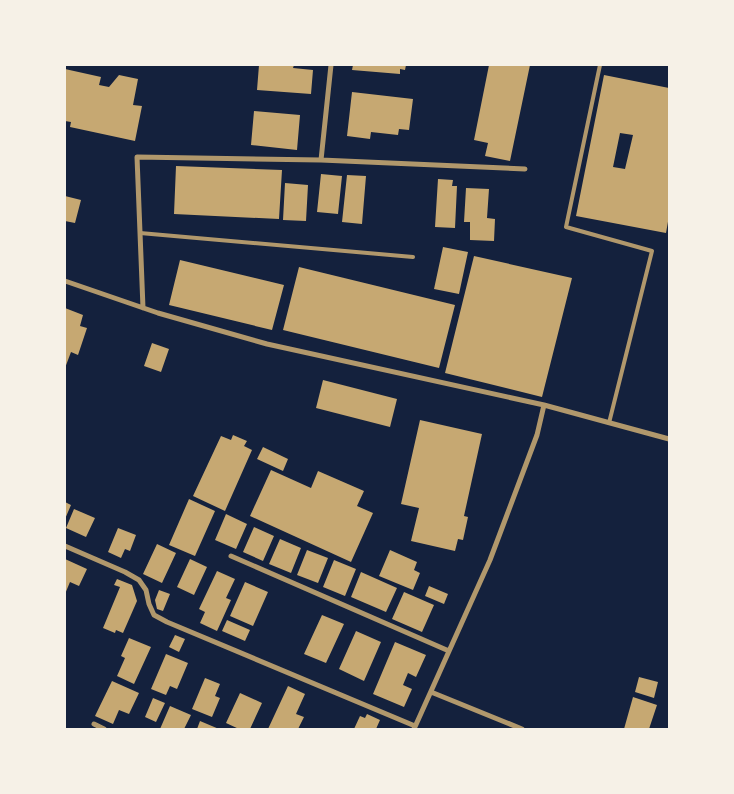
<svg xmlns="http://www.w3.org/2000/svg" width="734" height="794" font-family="'Roboto Serif',serif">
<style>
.building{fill:#c6a872;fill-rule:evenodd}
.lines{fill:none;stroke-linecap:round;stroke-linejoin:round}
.service{stroke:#b1986c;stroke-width:4}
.minor{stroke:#b1986c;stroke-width:5}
</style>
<rect width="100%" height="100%" fill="#14213d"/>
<path class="building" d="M259,65H294L293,68L313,70L311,94L257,90Z
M353,65H406L405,70L400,69V74L352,70Z
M489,65H530L510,161L485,156L488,143L474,140Z
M65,69L101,77L99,85L109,87L119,75L138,79L133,105L142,106L135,141L70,127L71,122L65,121Z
M604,75L669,88V216L666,233L576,216ZM620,133L633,135L625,169L613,167Z
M352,92L413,99L409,130L399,129L398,135L371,132L370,139L347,136Z
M254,111L300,115L297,150L251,145Z
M176,166L282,170L279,219L174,214Z
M321,174L342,176L338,214L317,212Z
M347,175L366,176L362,224L342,222Z
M438,179L453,180L452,186H457L455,228L435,227Z
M285,183L308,185L306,221L283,220Z
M466,188L489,189L487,218L495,219L494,241L470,240V222H464Z
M65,196L81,200L75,223L65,221Z
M443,247L468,252L459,294L434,289Z
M474,256L572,278L542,397L445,373Z
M180,260L284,285L272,330L169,305Z
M299,267L455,305L439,368L283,330Z
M65,308L83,315L80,326L87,328L78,355L71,352L65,368Z
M152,343L169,349L161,372L144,366Z
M323,380L397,399L390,427L316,408Z
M420,420L482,434L464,516L468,517L463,540L458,539L455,551L411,541L419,508L401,504Z
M233,435L247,441L244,446L252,450L225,511L193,496L221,436L231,440Z
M263,447L288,459L283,471L257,459Z
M271,470L311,488L318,471L364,491L357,506L373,513L351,562L250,516Z
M189,499L215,511L195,556L169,545Z
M65,502L71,505L65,519Z
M74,509L95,518L86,537L66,528Z
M226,514L247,524L236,549L215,540Z
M254,527L274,536L263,561L243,552Z
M118,528L136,535L130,551L125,549L121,558L108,552Z
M280,539L301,548L291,573L269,564Z
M157,544L176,553L162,583L143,574Z
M307,550L328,558L318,583L297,575Z
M390,550L417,562L414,570L420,573L413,590L379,576Z
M65,559L87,569L79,586L70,582L65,594Z
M190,559L207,567L194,595L177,587Z
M334,560L356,569L345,596L323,587Z
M217,571L235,579L226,598L231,600L217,631L200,623L205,612L199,609Z
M361,572L397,588L386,612L351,597Z
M117,579L132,585L137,601L123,633L116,630L115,633L103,628L120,587L114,585Z
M245,582L268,592L253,626L230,616Z
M429,586L448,594L444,604L425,596Z
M159,590L170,594L163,611L157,609L155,600Z
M404,592L434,605L422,632L392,619Z
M322,615L344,624L326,663L304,654Z
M227,620L250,630L245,641L222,631Z
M356,631L381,642L364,681L339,669Z
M175,635L185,639L179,652L169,647Z
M129,638L151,647L134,684L117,676L125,658L121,656Z
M395,642L426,655L416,677L408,673L403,685L412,689L404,707L373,694Z
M166,654L188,663L177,689L170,686L166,695L151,689Z
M639,677L658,682L654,698L635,692Z
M205,678L220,684L215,696L220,698L212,717L192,709Z
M112,681L139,693L129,714L119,710L113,724L95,716Z
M288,686L305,694L296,714L304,717L298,729H268Z
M240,693L262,703L250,729H239L226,723Z
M633,697L657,705L649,729L642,728V729H624Z
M153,698L165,703L156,722L145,717Z
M170,706L191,715L184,729H160Z
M367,714L380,720L376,729H354L360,716L365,718Z
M200,721L219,729H197Z"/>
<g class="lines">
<path class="service" d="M600,65L566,227L652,251L609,423
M140,233L413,257"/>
<path class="minor" d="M321,160L331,65
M65,281L158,313L267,344L544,405L669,439
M143,308L137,157L321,160L525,169
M65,546L125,572L139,580L146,590L149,604L154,615L167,622L415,726
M231,556L449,651
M431,692L522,729
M94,724L104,729
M414,729L490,560L537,435L544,405"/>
</g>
<rect width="734" height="794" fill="none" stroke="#f6f1e7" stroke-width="132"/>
</svg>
